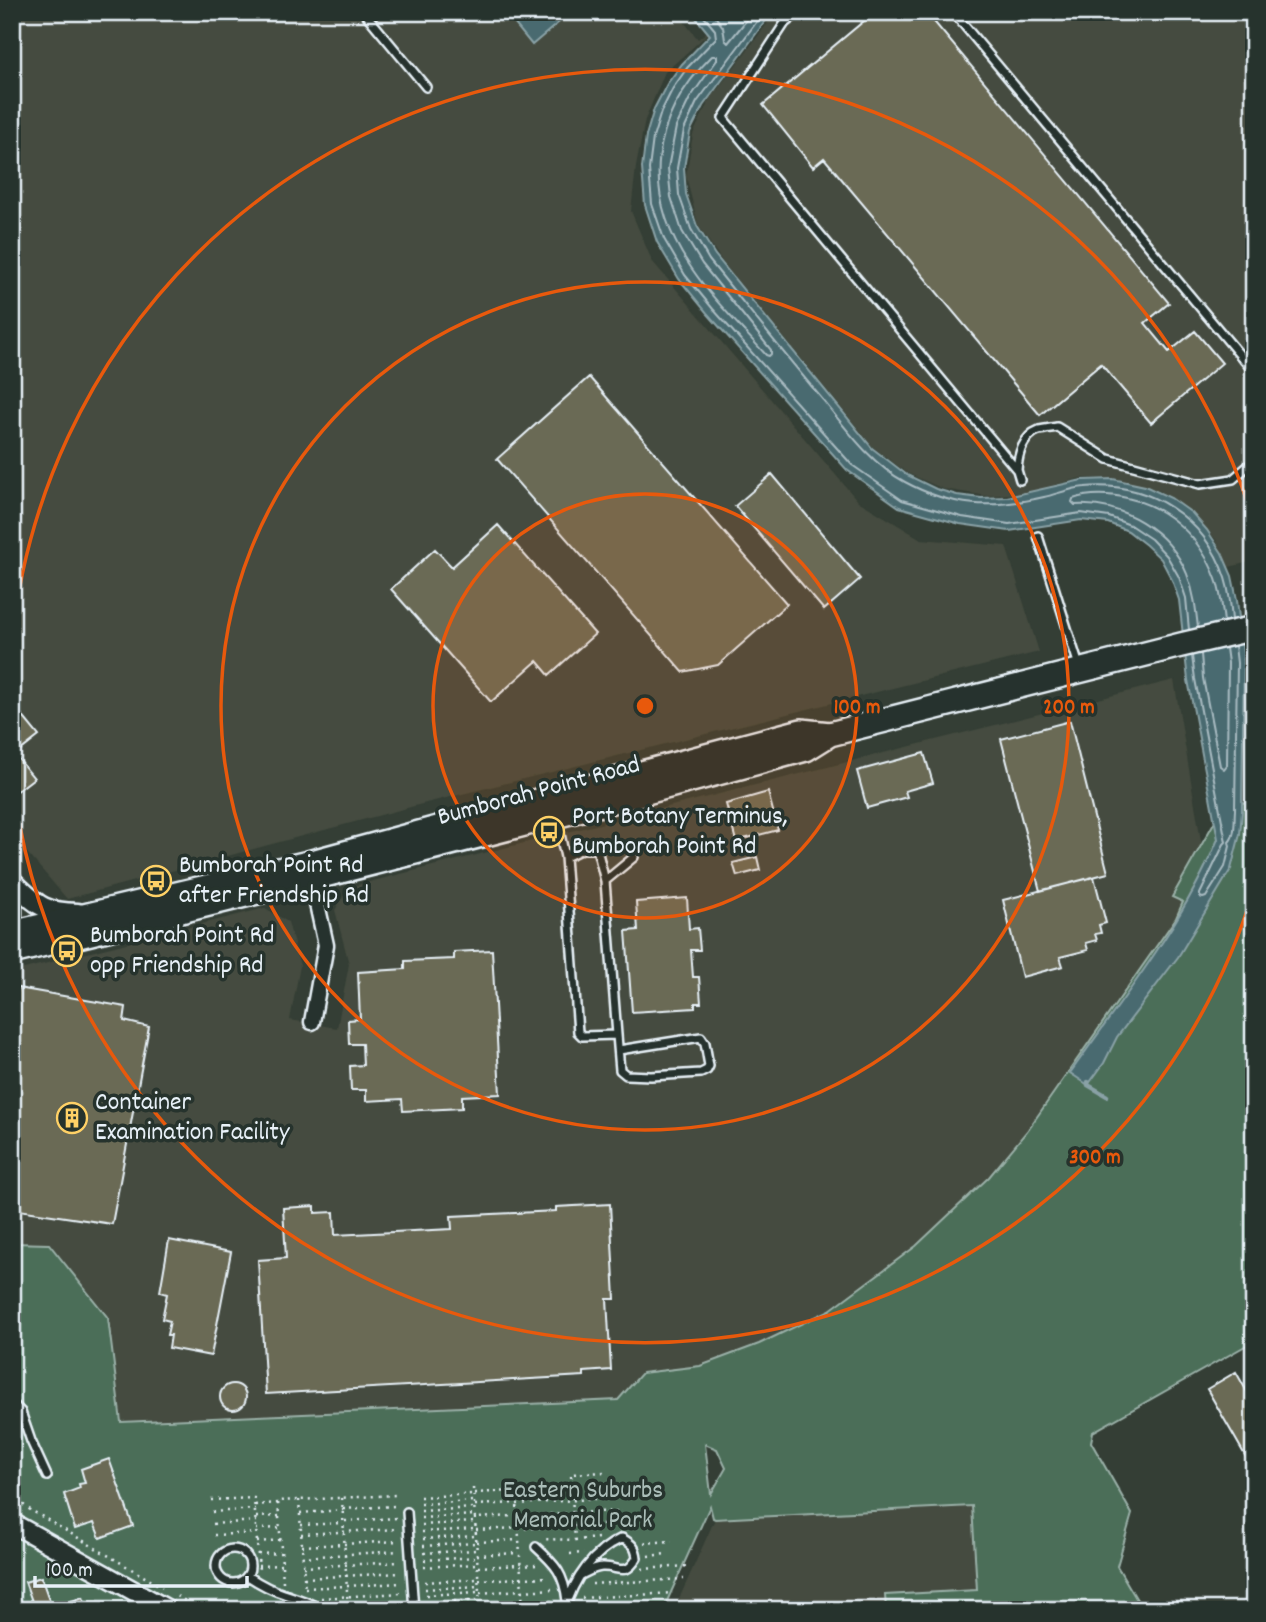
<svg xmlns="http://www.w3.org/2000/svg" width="1266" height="1622" font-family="Dekko,sans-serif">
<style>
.built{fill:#444b3f}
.green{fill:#4c6e59;stroke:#9ab0a8;stroke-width:2;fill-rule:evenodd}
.water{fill:#4a6b70;stroke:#89a1a6;stroke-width:2}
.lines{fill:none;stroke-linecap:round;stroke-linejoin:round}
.shore{stroke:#a9bbc2;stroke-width:2}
.stream{stroke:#89a1a6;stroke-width:4.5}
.building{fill:#6a6a55;stroke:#e8f1f8;stroke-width:2}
.service-casing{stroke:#e8f1f8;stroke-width:12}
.minor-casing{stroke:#e8f1f8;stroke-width:19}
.tertiary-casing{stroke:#e8f1f8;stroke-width:23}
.primary-casing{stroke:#e8f1f8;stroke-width:28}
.path{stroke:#e8f1f8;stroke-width:2.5;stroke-dasharray:2 5;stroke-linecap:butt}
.service{stroke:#26332d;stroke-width:7}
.minor{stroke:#26332d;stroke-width:14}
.tertiary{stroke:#26332d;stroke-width:18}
.primary{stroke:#26332d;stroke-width:23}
.ring{fill:none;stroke:#e8590c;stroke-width:3.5}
.labels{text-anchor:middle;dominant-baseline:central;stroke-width:7;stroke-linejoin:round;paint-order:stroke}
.street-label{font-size:26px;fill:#e8f1f8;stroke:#26332d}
.poi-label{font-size:26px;fill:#e8f1f8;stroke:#26332d;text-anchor:start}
.park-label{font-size:26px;fill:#aabdb8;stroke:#26332d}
.centre{fill:#e8590c;stroke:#26332d;stroke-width:3.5}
.ring-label{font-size:21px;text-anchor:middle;font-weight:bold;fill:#e8590c;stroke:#26332d;stroke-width:7;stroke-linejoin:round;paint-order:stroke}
</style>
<rect width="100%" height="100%" fill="#343e35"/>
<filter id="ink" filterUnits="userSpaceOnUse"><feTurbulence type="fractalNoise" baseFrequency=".0143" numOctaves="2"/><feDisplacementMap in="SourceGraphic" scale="14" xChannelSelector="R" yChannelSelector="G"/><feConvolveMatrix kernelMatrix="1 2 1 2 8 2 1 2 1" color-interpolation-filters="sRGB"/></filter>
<g filter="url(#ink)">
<path class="built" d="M12,12H505L532,44L571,12H691L694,15L684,22L698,39L707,32L708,34L665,72L645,120L636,167L631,211L652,261L858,501L921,539L1006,546L1039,652L422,804L67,899L12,835Z
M776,12H1254V561L1229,567L1216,540L1196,517L1160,491L1114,478H1081L1024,493L987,496L943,489L907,473L873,447L724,264L698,225L686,176L693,134L710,99Z
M1174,680L1212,906L1068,1124L861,1311L649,1399L121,1422L108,1318L49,1244L12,1243V972L265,908L288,922L300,966L290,1020L337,1028L349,964L335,910L349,887Z
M973,1506L978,1591L886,1610H674L715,1519Z"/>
<path class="green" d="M1254,796V1341L1093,1432L1091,1442L1132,1514L1117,1566L1143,1610H886L885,1595L977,1590L972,1506L715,1519L713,1518L710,1506L663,1610H12V1243L49,1244L108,1318L121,1422L618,1400L642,1373L700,1366L759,1344L830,1310L916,1246L989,1177L1027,1131L1176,918L1183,902L1172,897L1215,821ZM705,1444L717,1449L726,1468L711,1494Z"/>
<path class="water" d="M505,12H571L532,45Z
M691,12H772L703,106L690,132L684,168L686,194L697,226L715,255L872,448L907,475L936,489L957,495L981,498L1007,497L1082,480L1113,479L1145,486L1171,498L1192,513L1207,530L1222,553L1232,576L1237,600L1244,662L1242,811L1240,834L1231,869L1178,957L1117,1037L1104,1063L1088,1085L1070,1073C1123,998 1182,925 1218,839L1188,680L1179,600L1172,580L1161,559L1146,545L1128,531L1108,523L1081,520L1009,531L960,524L899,507L847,470L707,313L679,279L657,242L645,205L642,168L646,136L654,109L667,84L682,64L710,35Z"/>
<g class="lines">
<path class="shore" d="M700,12L715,30L716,38L687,68L673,88L661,112L653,138L649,169L652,204L664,239L685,275L713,309L852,465L902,500L962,517L1009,524L1081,513L1109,517L1130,525L1151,539L1167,556L1179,577L1186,598L1189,630
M712,12L723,27L725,40L728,43L753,12
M764,12L697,102L684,130L677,168L679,195L691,229L709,260C747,307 784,354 823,400C847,430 871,464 905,482C953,508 992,509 1044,497C1057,494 1071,488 1085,487C1148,481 1205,517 1225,578C1229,591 1231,606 1232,620
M712,56H717V60L690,98L676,127L668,168L671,197L682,231L702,264L771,350V354L769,356L766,355C741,327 713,300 692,269C641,196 649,118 712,56Z
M1198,628C1196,609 1194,592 1187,574C1169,530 1122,502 1075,505L1072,502L1073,499C1090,493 1109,494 1127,498C1169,507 1201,539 1216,579C1221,592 1222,607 1224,622
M1201,654L1203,678L1220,766L1224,769L1227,765L1228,663L1226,648
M1192,656L1195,679L1226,842L1224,844L1200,894V897L1203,898L1206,897L1225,867L1230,846L1229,842C1236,835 1234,821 1235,810L1237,663L1235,646"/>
<path class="stream" d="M1088,1082V1085L1107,1096"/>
</g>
<path class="building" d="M859,12H926L1169,303L1145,323L1169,352L1195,331L1222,363L1151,423L1101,364L1040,415L824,158L813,167L763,105L865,20Z
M589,377L787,604L718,665L683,672L497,459Z
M772,474L860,579L824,610L735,506Z
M498,525L595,634L549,675L537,661L491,702L391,589L435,549L452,567Z
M12,703L39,736L15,755L34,778L12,795Z
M1070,721L1108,873L1040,891L1001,739Z
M924,753L933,783L905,791L907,797L867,808L857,771Z
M768,792L778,830L736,841L726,804Z
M757,857L760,870L737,876L733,863Z
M1094,877L1106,923L1099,925L1101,933L1095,934L1097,940L1086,943L1088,950L1060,957L1063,966L1022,977L1003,900Z
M687,898L689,929L698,928L700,950H691L693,977H699L701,1003H695V1008L632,1012L626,931L638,930L636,902Z
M492,950L500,1094L462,1096V1108L403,1111L402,1099L366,1101V1090H351L350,1066L363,1065L362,1044H349L348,1020L360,1019L358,972L405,969V961L454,959V952Z
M18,988L126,1007L124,1021L149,1027L112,1224L12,1209V1020Z
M610,1204L615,1299H607L611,1370L584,1372V1376L266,1394L258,1260L286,1258L283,1208L315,1206V1213L334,1212L335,1235L452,1229L451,1216L556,1211V1207Z
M169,1240L231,1252L211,1356L169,1348L171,1335H167L170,1321L162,1319L167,1294L160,1292Z
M1236,1372L1254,1404V1471L1207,1389Z
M220 1397a13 13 0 1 1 26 0a13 13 0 1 1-26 0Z
M109,1459L133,1526L100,1538L94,1523L75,1529L64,1494L80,1488L79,1484L85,1483L81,1469Z
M41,1577L52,1608L83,1597L88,1610H26L34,1607L25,1582Z"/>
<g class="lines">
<g class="service-casing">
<path id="service" d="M364,12L426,87
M799,12L785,23L723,118L1017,470L1020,480
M953,12L1254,372
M1017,470C1018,455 1023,436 1039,430C1044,429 1051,428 1057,427L1108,459L1200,484L1233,479L1254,461
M1038,536L1079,666
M557,820L565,857L578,1032L582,1036L617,1035
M565,857L582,849H597L605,881
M619,1050L701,1037L705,1043L709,1066L707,1070L701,1073L651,1076L626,1075L620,1070L617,1035L605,881L634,857
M12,1403L21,1412L31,1441L47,1476
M407,1512L414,1610
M536,1547C556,1565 564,1574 567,1601
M216 1566a17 17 0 1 1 34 0a17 17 0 1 1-34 0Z
M248,1576C260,1584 271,1590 284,1594C298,1599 309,1601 321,1610
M565,1610C573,1579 594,1551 622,1538C632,1544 636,1547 637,1558C625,1578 619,1566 602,1567C596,1567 587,1572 581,1575"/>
</g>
<g class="minor-casing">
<path id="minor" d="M310,872L326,945L312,1022"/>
</g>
<g class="tertiary-casing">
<path id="tertiary" d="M12,881C38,905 41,912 78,913
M12,900V914
M12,1523L168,1610"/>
</g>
<g class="primary-casing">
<path id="primary" d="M12,933L308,863L611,781L801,731L830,734
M12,952C278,888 543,821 806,749L830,734L1181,645L1254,628"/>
</g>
<path class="path" d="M516,1485L523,1610
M572,1487L616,1485
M473,1488L475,1518L573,1513L575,1540L542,1539
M474,1493L572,1488
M12,1496L29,1509L162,1587
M420,1497L473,1494
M342,1498L348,1610
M211,1500L254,1498L259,1571
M299,1500L305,1591
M421,1504L473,1501
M517,1504L622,1497
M255,1505L278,1503
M475,1505L517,1503
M343,1509L395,1506
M421,1511L474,1508
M212,1512L255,1509
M300,1513L343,1510
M573,1513L571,1474L604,1472
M573,1513L622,1511
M256,1517L279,1516
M421,1518L475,1515
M475,1518L480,1610
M345,1521L397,1518
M213,1524L256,1521
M301,1525L343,1523
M422,1525L474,1522
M574,1526L620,1524
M256,1529L280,1528
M518,1529L574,1525
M476,1530L518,1528
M422,1532L475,1529
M301,1534L398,1529
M214,1535L256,1533
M423,1539L476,1536
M575,1540L599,1538
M257,1542L281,1540
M477,1542L519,1540
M644,1543L672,1541
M344,1544L399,1541
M302,1546L344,1544
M423,1546L476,1543
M424,1553L476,1550
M258,1554L281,1553
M570,1554L584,1553
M477,1555L519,1553
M648,1556L666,1554
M302,1557L399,1551
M424,1560L477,1557
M258,1566L282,1565
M520,1566L538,1565
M303,1567L400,1562
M424,1567L477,1564
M478,1567L520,1565
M642,1569L688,1566
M304,1578L400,1573
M521,1578L549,1577
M479,1580L521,1578
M283,1582L278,1501L397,1495
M425,1582L478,1579
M592,1584L684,1579
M347,1586L401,1583
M305,1588L347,1586
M425,1589L479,1586
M522,1591L553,1589
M12,1592L18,1610
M480,1593L522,1590
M426,1595L478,1592
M177,1596L201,1610
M321,1598L401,1593
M582,1598L673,1593
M426,1603L479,1600
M100,1605L102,1610
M480,1605L557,1601
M348,1607L401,1604
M426,1609L479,1607
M589,1610L671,1605"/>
<use href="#service" class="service"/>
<use href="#minor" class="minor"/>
<use href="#tertiary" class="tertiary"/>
<use href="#primary" class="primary"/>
</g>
</g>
<circle cx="645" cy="706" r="212" fill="#e8590c" fill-opacity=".12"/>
<g class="ring">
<circle cx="645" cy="706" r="212"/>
<circle cx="645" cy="706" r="424"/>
<path d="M1253 892A636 636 0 0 1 12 772M12 640A636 636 0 0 1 1253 520"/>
</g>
<defs>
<g id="bus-ring" transform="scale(1.575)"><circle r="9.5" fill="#26332d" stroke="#ffd166" stroke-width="1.5"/><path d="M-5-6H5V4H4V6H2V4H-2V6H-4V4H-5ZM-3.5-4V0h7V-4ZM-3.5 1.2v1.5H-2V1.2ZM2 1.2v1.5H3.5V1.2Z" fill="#ffd166"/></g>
<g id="building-ring" transform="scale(1.575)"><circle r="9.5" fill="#26332d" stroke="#ffd166" stroke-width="1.5"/><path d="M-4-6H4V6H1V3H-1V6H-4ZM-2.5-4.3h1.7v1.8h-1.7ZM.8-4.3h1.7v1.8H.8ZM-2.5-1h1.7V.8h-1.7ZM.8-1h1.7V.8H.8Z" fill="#ffd166"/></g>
</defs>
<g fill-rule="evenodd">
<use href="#bus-ring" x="549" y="832"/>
<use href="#bus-ring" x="156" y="881"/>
<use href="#bus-ring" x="67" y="951"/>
<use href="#building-ring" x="72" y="1118"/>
</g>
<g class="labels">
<g class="street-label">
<text transform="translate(539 792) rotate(-15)">Bumborah Point Road</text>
</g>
<g class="poi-label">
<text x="572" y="817">Port Botany Terminus,<tspan x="572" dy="30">Bumborah Point Rd</tspan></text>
<text x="179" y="866">Bumborah Point Rd<tspan x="179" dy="30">after Friendship Rd</tspan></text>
<text x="90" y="936">Bumborah Point Rd<tspan x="90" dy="30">opp Friendship Rd</tspan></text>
<text x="95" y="1103">Container<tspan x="95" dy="30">Examination Facility</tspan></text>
</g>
<g class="park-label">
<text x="583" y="1491">Eastern Suburbs<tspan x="583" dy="30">Memorial Park</tspan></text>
</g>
</g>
<circle cx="645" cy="706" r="10" class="centre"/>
<g class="ring-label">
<text x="857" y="713">100 m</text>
<text x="1069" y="713">200 m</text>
<text x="1095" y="1163">300 m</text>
</g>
<rect width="1266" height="1622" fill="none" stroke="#26332d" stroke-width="42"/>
<rect x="21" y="21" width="1224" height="1580" fill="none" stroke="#e8f1f8" stroke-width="2.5" filter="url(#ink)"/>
<path d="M35 1576v10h212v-10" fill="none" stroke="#e8f1f8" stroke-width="3.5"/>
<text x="46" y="1576" font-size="21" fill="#e8f1f8" stroke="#26332d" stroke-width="5" paint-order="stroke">100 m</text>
</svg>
